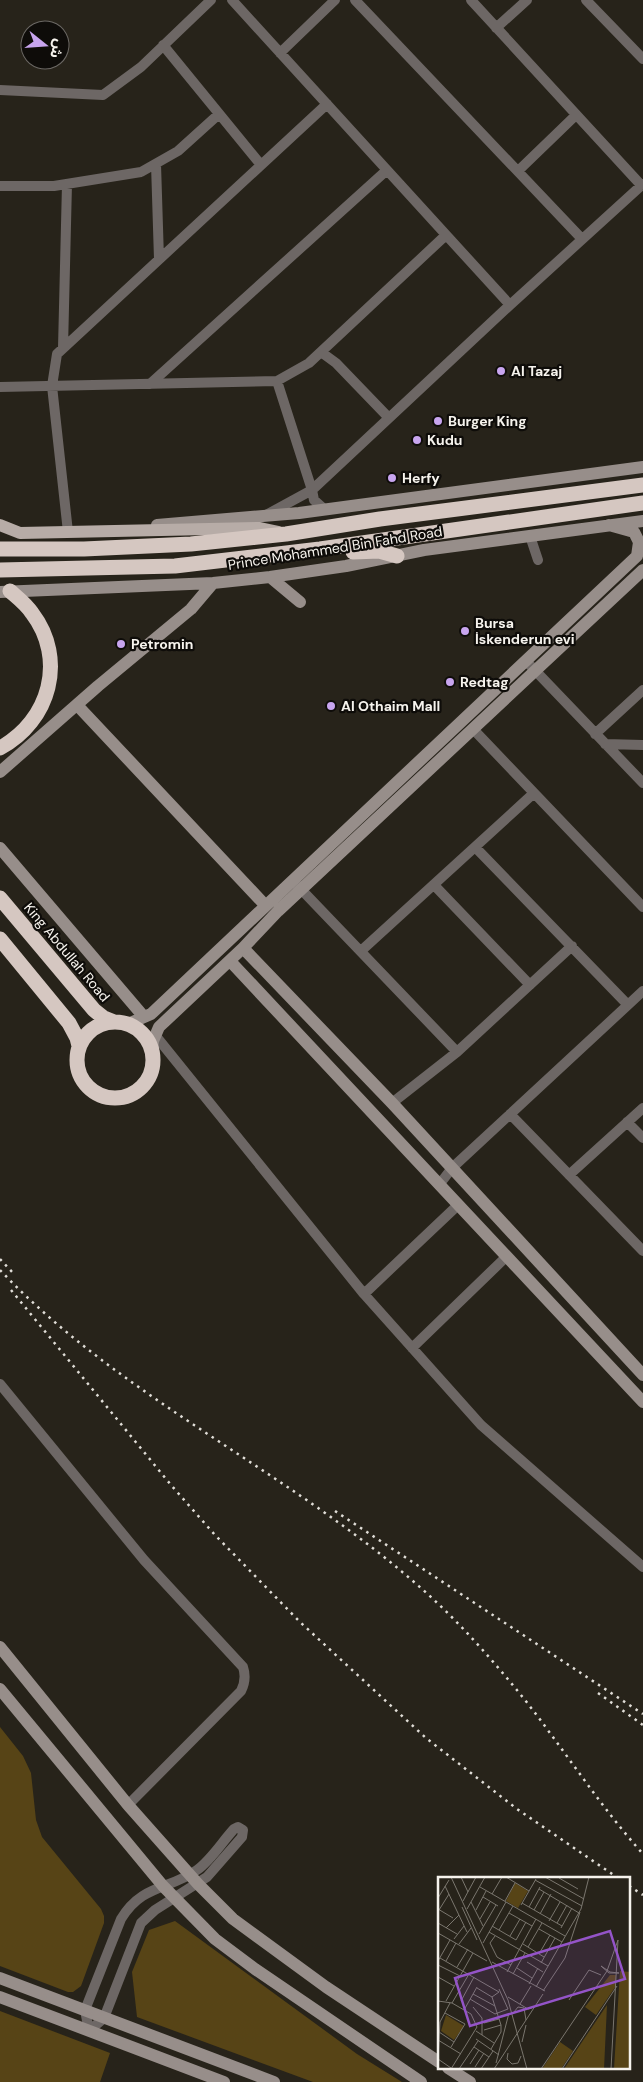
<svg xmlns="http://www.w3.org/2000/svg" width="643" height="2082" font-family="'DM Sans','Noto Sans Arabic',sans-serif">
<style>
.green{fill:#574416}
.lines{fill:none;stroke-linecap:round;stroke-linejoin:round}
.street{stroke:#6d6765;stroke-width:10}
.secondary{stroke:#978e8a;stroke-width:12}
.primary{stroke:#b7aca7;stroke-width:12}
.highway{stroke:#d5c7c1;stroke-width:15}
.rail{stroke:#e0ddd7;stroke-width:2.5;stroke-dasharray:2.5 5;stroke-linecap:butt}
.poi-dot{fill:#c8a5ef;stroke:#0e0c09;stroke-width:2}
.labels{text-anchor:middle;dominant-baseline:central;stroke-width:4.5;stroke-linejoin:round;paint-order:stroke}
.poi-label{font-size:14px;font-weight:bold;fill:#f6f3ed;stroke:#0e0c09;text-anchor:start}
.street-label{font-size:14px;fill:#f6f3ed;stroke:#0e0c09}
.inset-road{fill:none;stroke:#7a766e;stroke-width:1}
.view{fill:#9454c8;fill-opacity:0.15;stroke:#9454c8;stroke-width:2.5}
.inset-edge{fill:none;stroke:#f6f3ed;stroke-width:2.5}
</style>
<rect width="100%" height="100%" fill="#27231a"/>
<path class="green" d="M0,1727L23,1756L31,1773L36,1820L42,1837L101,1909L104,1916V1923L81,1986L73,1992H68L0,1966Z
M175,1921L357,2054L402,2082H313L137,2017L132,1972L149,1930Z
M0,2011L110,2053L100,2082H0Z"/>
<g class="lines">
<path class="street" d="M232,0L510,305
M355,0L582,239
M471,0L641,185
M586,0L643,59
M496,28L527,0
M163,45L261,165
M280,53L335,0
M0,90L103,95L141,67L211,0
M156,164L159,259
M518,171L576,115
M0,186H54L141,172L178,151L219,114
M63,348L67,184
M321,352L336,363L389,418
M277,381L312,490L510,305L643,184
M150,384L387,170
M0,387L277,381L309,363L446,235
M266,515L312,490L314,500L324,509
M68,532L52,386L57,354L327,104
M530,536L538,560
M527,662L643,783
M473,729L643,907
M595,734L643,690
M605,744L643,745
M475,847L628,1005
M296,884L457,1052
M434,885L530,985
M362,950L534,793
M155,1035L364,1294L481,1425L643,1567
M392,1103L457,1052L572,946
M510,1114L643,1251
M627,1122L643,1138
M569,1175L643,1108
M439,1185L452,1168L643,991
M364,1294L458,1205
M412,1348L506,1257
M0,1384L144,1560L243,1667C246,1676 245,1683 241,1691L128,1805
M238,1827L243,1830L242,1837L207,1877L155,1910L141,1923L104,2018L89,2031L85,2010L121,1919C142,1884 169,1890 197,1870C211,1860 222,1842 234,1829Z"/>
<path class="secondary" d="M157,525L299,513L643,467
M270,577L300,602
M0,592L213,583L270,577L346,566L424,550L643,521
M77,705L265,905
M0,772L98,686L191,609L213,583
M0,848L144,1017
M243,948L392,1103L643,1375
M230,961L643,1402
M128,1024L151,1014L637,556L639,542L634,532L609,525
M152,1051L153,1041L159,1027L243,948L278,911L643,570
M0,1647L128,1805L198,1884L233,1919L326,1987L439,2062
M0,1689L163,1886L215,1939L255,1969L421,2082
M0,1978L274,2082
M0,1997L224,2082
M448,2068L470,2082"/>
<path class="primary" d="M0,525L20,533L260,528L279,532"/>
<path class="highway" d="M0,549H84L191,544L286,534L380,519L643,485
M353,552L379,551L397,556
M0,570L175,566L320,549L643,503
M0,748C50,721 67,659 32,613C26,604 18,598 10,591
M0,898L94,1010L104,1018L114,1022
M0,939L69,1023L77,1038L79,1046
M77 1060a38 38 0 1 1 76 0a38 38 0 1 1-76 0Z"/>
<path class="rail" d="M0,1259L14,1274
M0,1270C120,1397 283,1468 414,1582C455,1617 491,1658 525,1700C565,1751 600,1806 643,1854
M11,1290L171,1485L215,1535L300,1622L426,1738L517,1809L618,1878
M335,1511L643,1714
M598,1693L643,1725
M629,1886L643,1895"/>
</g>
<g class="poi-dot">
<circle cx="501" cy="371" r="5"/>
<circle cx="438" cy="421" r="5"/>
<circle cx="417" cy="440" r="5"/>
<circle cx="392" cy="478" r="5"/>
<circle cx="465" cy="631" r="5"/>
<circle cx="121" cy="644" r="5"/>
<circle cx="450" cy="682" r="5"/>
<circle cx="331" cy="706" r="5"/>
</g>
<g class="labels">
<g class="poi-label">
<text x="511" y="371">Al Tazaj</text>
<text x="448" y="421">Burger King</text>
<text x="427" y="440">Kudu</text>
<text x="402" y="478">Herfy</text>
<text x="475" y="623">Bursa<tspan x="475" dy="16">İskenderun evi</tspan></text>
<text x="131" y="644">Petromin</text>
<text x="460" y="682">Redtag</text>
<text x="341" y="706">Al Othaim Mall</text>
</g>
<g class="street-label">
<text transform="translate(335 548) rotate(-9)">Prince Mohammed Bin Fahd Road</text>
<text transform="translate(67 952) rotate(50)">King Abdullah Road</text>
</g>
</g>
<g transform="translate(438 1877)">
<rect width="192" height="192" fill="#27231a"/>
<path d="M77,6L90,14L80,31L68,24ZM182,94L192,95V192H176ZM172,98H178V109L158,138L147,130ZM169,128L166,192H126L146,162ZM8,138L26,149L16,163L3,154ZM122,165L135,174L123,192H104Z" fill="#574416"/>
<path class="inset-road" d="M13,0L70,123L89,192M23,0L30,15M68,0L91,14M107,0L146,22M121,1L140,12M97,3L144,29M7,9L29,55M42,10L127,59M101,12L141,36M54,17L64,0M45,20L60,29M0,21L11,3M25,24L38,0M67,24L77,6M33,25L45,49M84,26L124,49M83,28L98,2M24,30L39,63M91,30L102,10M0,32L15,41M29,32L47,0M1,33L11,17M38,33L48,14M96,33L106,15M71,36L94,49M102,37L113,17M42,42L52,25M111,44L122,25M0,46L19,57M119,46L129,28M54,49L78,63M8,51L21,38M123,51L134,31M101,52L124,65M61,53L75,29M51,55L110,89M0,56L49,84M41,57L58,28M57,59L52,66L59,80L73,88M72,59L82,42M16,62L26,49M78,63L88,45M45,66L68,25M21,67L33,51M85,67L106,80M90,70L104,46M101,77L112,58M2,81L61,115L54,120M0,84L12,63M8,84L18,66M54,85L107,114M89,85L105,95M103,86L117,61M0,88L22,99M163,89L172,95L181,96H171ZM19,90L30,72M79,91L94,101M69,95L98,42M75,97L87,76M0,100L16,109M91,107L100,91M98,110L143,32L151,0M39,111L54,120L63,148V155L53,172M61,112L70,132M105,114L127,81L142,35M35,117L57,129M70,120L90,132L94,131M32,122L57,137L70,132M131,123L151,93L163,98M0,124L14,126L33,137L39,150L13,192M8,124L35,76M23,124L36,100M12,126L2,145L0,182L13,191M14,126L31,97M82,127L93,109M35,130L44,141V158M26,133L39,110M76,135L80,130L86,131L88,143M7,136L27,147L13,170M46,146L61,142M46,153L63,148M38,154L56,166M1,155L16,165M38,162L61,178M0,163L23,177M84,165L88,148M36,170L51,180M70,176L69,182L74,187L80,186L83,179M58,186L71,136M32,187L41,173M37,190L46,176M21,192L40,164M43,192L55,174M56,192L105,117M68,192H86M103,192L169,94L180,63L173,192M124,192L179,109"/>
<path class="view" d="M172,54L187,102L32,149L17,101Z"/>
<rect width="192" height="192" class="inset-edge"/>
</g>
<g transform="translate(45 45) rotate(107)"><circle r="24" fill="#0e0c09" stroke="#6b6864"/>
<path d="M0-4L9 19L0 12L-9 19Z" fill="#c8a5ef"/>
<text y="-8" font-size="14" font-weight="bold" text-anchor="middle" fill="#f6f3ed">ش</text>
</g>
</svg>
